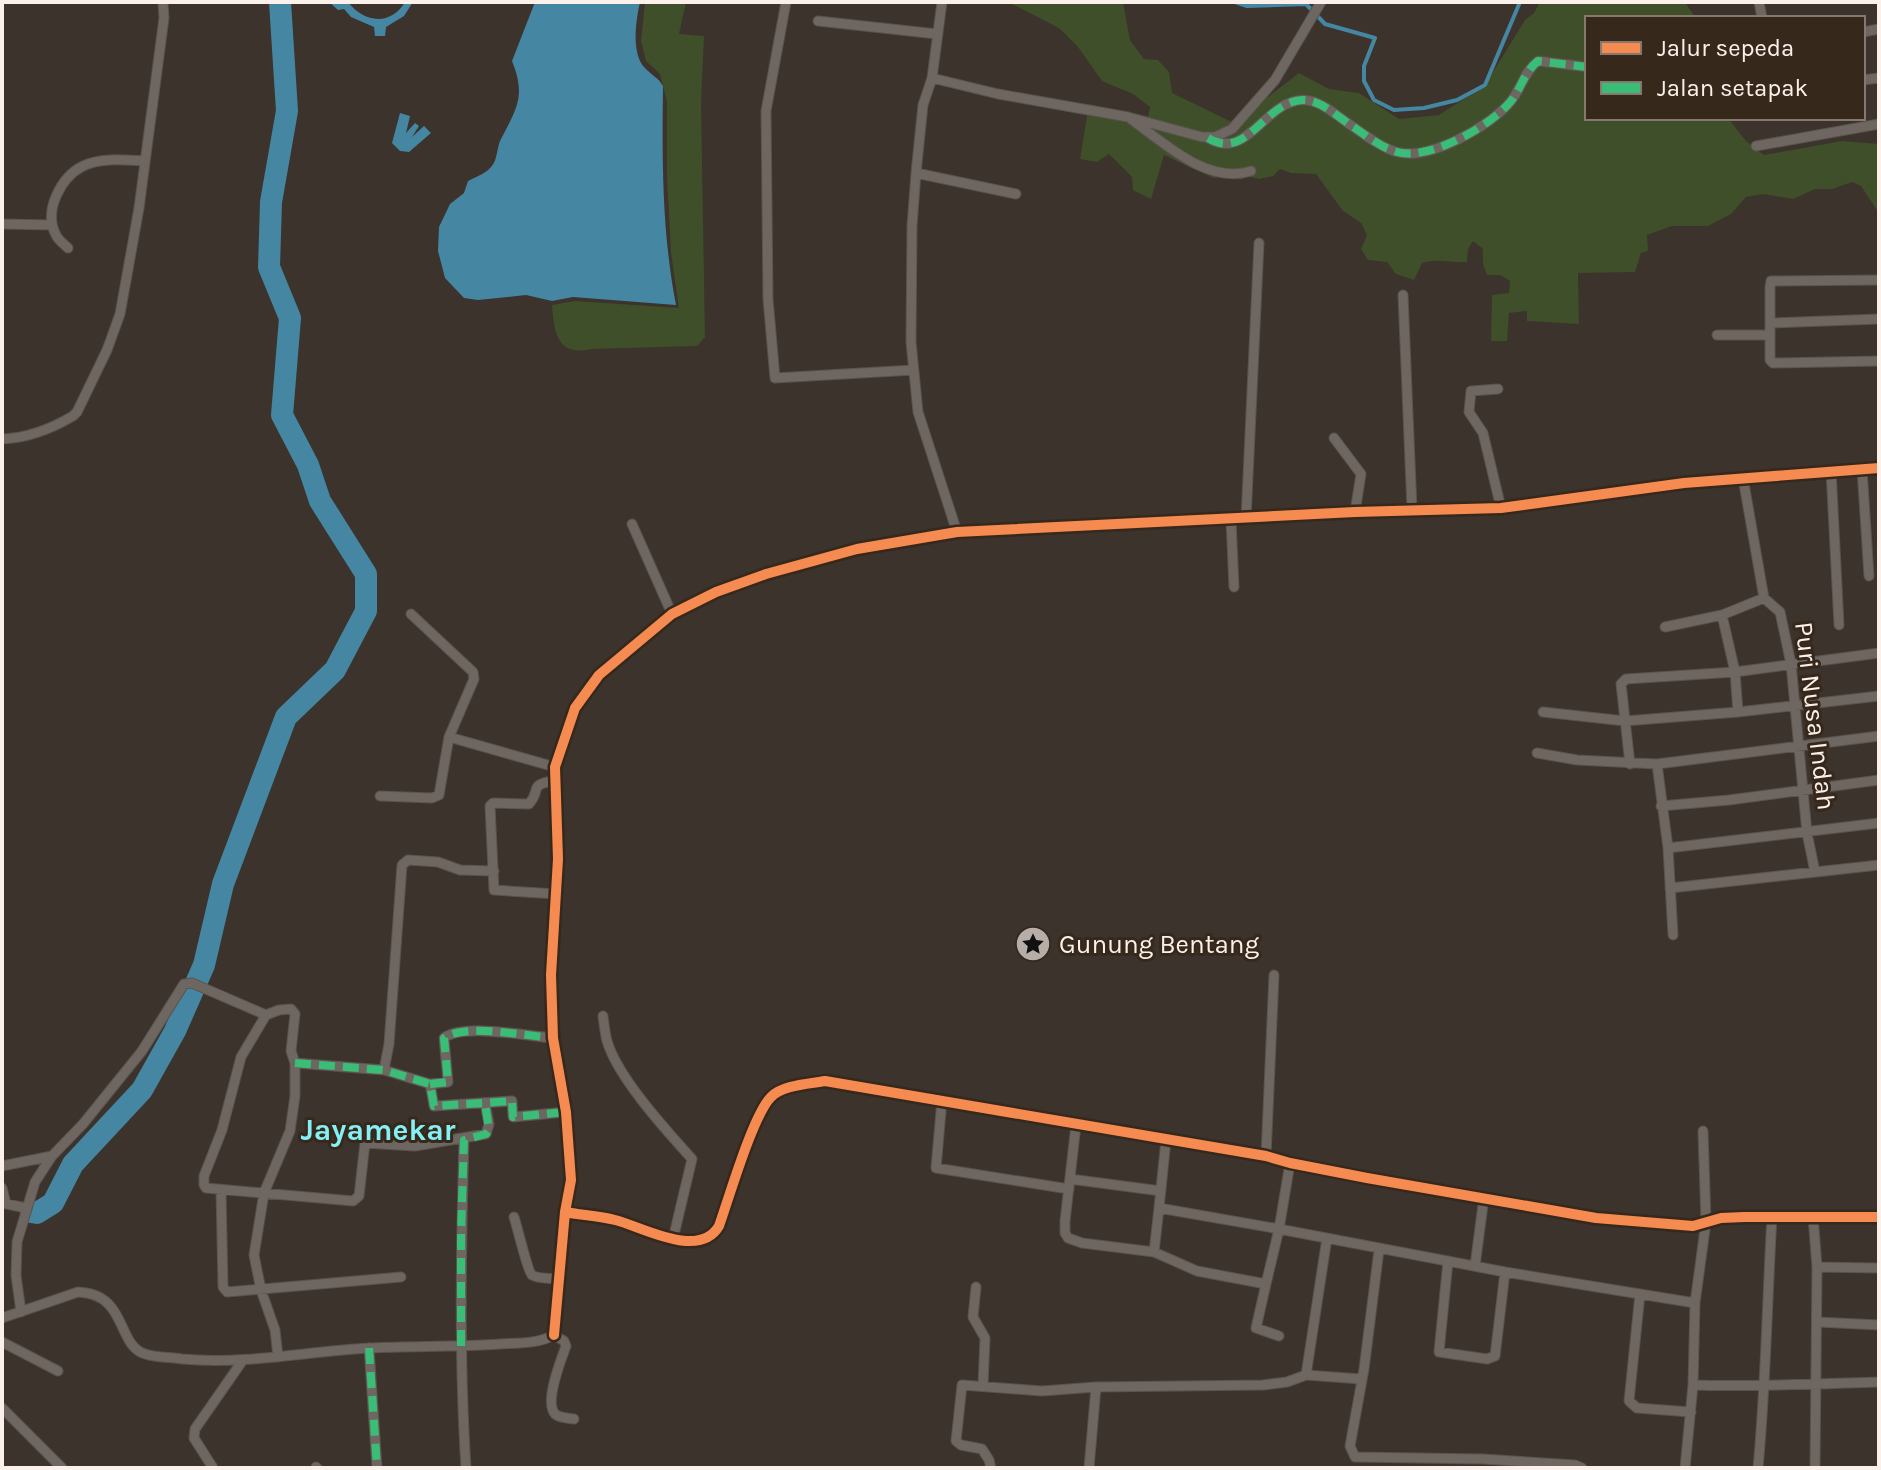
<svg xmlns="http://www.w3.org/2000/svg" width="1881" height="1470" font-family="Karla,sans-serif">
<style>
.green{fill:#3e4f29}
.water{fill:#4586a2}
.lines{fill:none;stroke-linecap:round;stroke-linejoin:round}
.stream{stroke:#4586a2;stroke-width:4}
.river{stroke:#4586a2;stroke-width:22}
.street-casing{stroke:#5a524c;stroke-width:11}
.street{stroke:#6e6661;stroke-width:9}
.quiet{stroke:#3abd76;stroke-width:8;stroke-dasharray:16 8;stroke-linecap:butt}
.cycleway-casing{stroke:#37281c;stroke-width:15}
.cycleway{stroke:#f68b52;stroke-width:10}
.labels{text-anchor:middle;dominant-baseline:central;stroke-width:6;stroke-linejoin:round;paint-order:stroke}
.street-label{font-size:26px;fill:#fcf1ea;stroke:#37281c}
.poi-label{font-size:26px;fill:#fcf1ea;stroke:#37281c;text-anchor:start}
.quarter-label{font-size:30px;font-weight:bold;fill:#84f0f5;stroke:#37281c}
</style>
<rect width="100%" height="100%" fill="#3b332c"/>
<path class="green" d="M645,2H686L679,34L704,36L701,102L705,337L697,346L591,349C557,357 554,332 552,305L575,301L679,308L671,253L667,177V102L660,74L646,61L641,41Z
M1008,2H1123L1130,40L1144,59L1158,60L1169,72L1172,93L1234,123L1299,73L1329,89L1359,93L1399,119L1439,115L1485,85L1525,20L1534,13L1540,2H1685L1693,14V18H1587V118H1728L1746,141L1764,155L1842,141L1879,144V213L1861,186L1852,182L1832,189H1815L1793,199L1763,194L1746,197L1731,214L1708,226H1672L1647,235L1648,251L1641,253L1635,272L1578,273L1579,324L1527,321V311L1509,313L1507,341H1491L1492,295L1509,293L1510,281L1500,275H1487L1483,264V249L1473,241L1468,249L1467,262C1451,263 1438,258 1422,263L1414,280L1396,274L1387,262L1368,260L1361,249L1367,235L1361,223L1343,211L1316,174L1291,173L1280,169L1273,176L1259,179L1238,174L1213,178L1164,155L1151,199L1133,190L1132,177L1109,154L1097,162L1080,159L1089,104L1148,117L1150,107L1133,94L1102,81L1078,47L1059,28Z"/>
<path class="water" d="M329,2H348C364,23 391,26 405,2H413L404,16L386,27L385,36H375L374,27L351,17L344,9L338,10Z
M535,2H640C636,20 631,52 644,67C651,75 658,77 663,86C662,160 662,233 676,305L573,297L552,301L526,295L478,300L464,298L445,278L438,251L439,227L450,204L464,193L468,181C480,175 493,171 496,157C498,150 498,145 501,139C517,108 526,96 512,61Z
M400,113L410,116L406,133L415,123L419,126L412,137L424,126L431,133L409,152L400,151L392,143Z"/>
<g class="lines">
<path class="stream" d="M1235,2L1247,6L1306,4L1325,24L1375,38L1364,66V81L1374,100L1394,110L1424,108L1457,100L1485,85L1520,2"/>
<path class="river" d="M31,1212L37,1213L53,1203L73,1164L142,1090L175,1031L204,965L223,884L286,717L335,670L366,611V574L320,501L308,465L282,415L290,318L269,267L271,202L287,111L280,2"/>
<g class="street-casing">
<path id="street" d="M786,2L766,111L768,299L775,378L913,370
M942,2L932,78L923,105L916,173L912,226L911,342L918,412L957,532
M1759,2L1762,18
M818,21L937,34
M1863,32L1879,29
M932,78L998,94L1128,117L1202,137H1215L1232,129L1275,80L1321,2
M1863,80L1879,78
M1131,119C1164,143 1208,185 1251,171
M1208,138C1247,162 1264,102 1302,100C1321,99 1340,119 1355,128C1368,137 1382,148 1397,152C1429,161 1491,126 1511,101C1521,89 1524,72 1538,61L1587,67
M1756,146L1879,124
M916,173L1016,194
M2,224L52,225
M68,248C64,244 58,240 56,235C43,211 61,177 83,166C101,157 126,160 145,161
M1879,280L1778,281H1771L1770,287V360L1773,363L1879,361
M1403,295L1412,509
M1770,323L1879,319
M1717,335H1770
M1498,389L1471,391L1469,412L1483,433L1501,508
M1334,438L1361,474L1355,512
M2,439C28,438 51,429 73,416L77,412L107,350L120,314L139,208L164,18L163,2
M1862,469L1869,576
M1831,470L1839,625
M1743,478L1764,598L1780,612L1791,664L1807,833L1815,872
M1246,519L1259,243
M1231,520L1234,587
M632,524L672,614
M411,614L473,672L474,679L449,737L555,767
M1722,615L1735,672L1738,712
M1665,627L1722,615L1764,598
M1543,712L1625,721L1738,712L1879,696
M1537,753L1577,760L1657,764L1879,736
M1630,764L1621,684L1626,679L1735,672L1879,653
M1657,764L1668,848
M380,796L432,798L439,795L449,737
M1661,806L1729,800L1879,780
M1670,888L1879,865
M556,894L494,890L490,806L493,803L529,804C543,788 526,786 556,780
M1673,935L1668,848L1879,823
M266,1015L241,1057L222,1130L204,1176V1185L206,1188L353,1201L359,1196L365,1143L415,1146L486,1134L489,1124L485,1103
M603,1016C604,1024 605,1033 607,1041C618,1078 666,1130 692,1159L673,1239
M295,1063L384,1070L430,1084L434,1106L512,1101L513,1117L566,1112
M384,1070L389,1044L402,865L408,860L438,862L460,870L494,871
M430,1084L448,1082L444,1038C464,1023 527,1036 553,1038
M942,1100L936,1168L1069,1189
M1076,1125L1065,1221V1233L1068,1238L1082,1243L1154,1252L1197,1271L1266,1284L1279,1229L1159,1208L1166,1140
M464,1140C461,1249 459,1359 466,1468
M1266,1156L1274,975
M1290,1163L1279,1229L1505,1272L1695,1303
M2,1166L52,1156
M1070,1179L1161,1191
M2,1188L6,1204
M221,1190L223,1287L227,1292L401,1277
M2,1203L26,1208
M565,1212C581,1215 599,1216 615,1220C643,1227 699,1260 719,1226C729,1198 753,1115 771,1097C782,1085 809,1084 825,1081L1266,1156L1290,1163L1367,1178L1596,1218L1693,1226L1721,1218L1744,1217H1879
M1813,1216L1817,1267L1815,1468
M514,1217C517,1226 528,1272 532,1275C538,1279 550,1278 558,1279
M1379,1250L1364,1369L1350,1446L1355,1457L1483,1459L1575,1465L1582,1468
M1154,1252L1159,1208
M1448,1261L1439,1352L1487,1359L1495,1356L1505,1272
M1475,1266L1484,1197
M1817,1267L1879,1268
M1266,1284L1256,1328L1279,1336
M976,1287L973,1317L985,1338L983,1386
M1640,1294L1629,1401L1637,1408L1691,1412
M21,1312L16,1275L17,1242L35,1182L52,1156L83,1124L142,1051L184,984L192,983L266,1015L279,1010L291,1009L295,1014L291,1051L295,1063V1096L290,1131L264,1193L254,1255L261,1290L275,1330L278,1357
M2,1318L78,1292C128,1294 116,1345 145,1354C157,1358 170,1357 182,1359C246,1365 308,1351 371,1348C414,1346 457,1347 500,1344C517,1343 538,1344 554,1335
M1817,1322L1879,1325
M554,1335L565,1212L571,1180L566,1112L553,1038L551,975L558,859L555,767L575,708L599,675L672,614L716,592L766,574L857,549L957,532L1355,512L1501,508L1684,483L1879,468
M554,1335L564,1341L566,1346C561,1360 544,1402 555,1414C559,1418 568,1418 574,1419
M2,1342L58,1371
M369,1348L377,1468
M1306,1375L1327,1238
M1693,1385C1756,1387 1817,1384 1879,1382
M2,1408L62,1468
M316,1467L317,1468
M213,1468L194,1438L195,1429L243,1360
M991,1468L989,1460L982,1449L961,1445L956,1441L962,1385L1042,1391L1096,1387L1263,1385L1287,1382L1306,1375L1361,1379
M1089,1468L1096,1387
M1685,1468L1693,1385L1695,1303L1706,1222L1703,1131
M1758,1468C1766,1384 1767,1301 1772,1217"/>
</g>
<use href="#street" class="street"/>
<path class="quiet" d="M1208,138C1247,162 1264,102 1302,100C1321,99 1340,119 1355,128C1368,137 1382,148 1397,152C1429,161 1491,126 1511,101C1521,89 1524,72 1538,61L1587,67
M295,1063L384,1070L430,1084L434,1106L512,1101L513,1117L566,1112
M430,1084L448,1082L444,1038C464,1023 527,1036 553,1038
M461,1346V1232L464,1140L486,1134L489,1130L485,1103
M369,1348L377,1468"/>
<g class="cycleway-casing">
<path id="cycleway" d="M565,1212C581,1215 599,1216 615,1220C643,1227 699,1260 719,1226C729,1198 753,1115 771,1097C782,1085 809,1084 825,1081L1266,1156L1290,1163L1367,1178L1596,1218L1693,1226L1721,1218L1744,1217H1879
M554,1335L565,1212L571,1180L566,1112L553,1038L551,975L558,859L555,767L575,708L599,675L672,614L716,592L766,574L857,549L957,532L1355,512L1501,508L1684,483L1879,468"/>
</g>
<use href="#cycleway" class="cycleway"/>
</g>
<defs>
<g id="sight-disc" transform="scale(1.8)"><circle r="9.5" fill="#b8aea8" stroke="#37281c"/><path d="M0-6L1.8-2.2L6-1.7L2.9 1.2L3.7 5.4L0 3.3L-3.7 5.4L-2.9 1.2L-6-1.7L-1.8-2.2Z" fill="#111"/></g>
</defs>
<g fill-rule="evenodd">
<use href="#sight-disc" x="1033" y="944"/>
</g>
<g class="labels">
<g class="street-label">
<text transform="translate(1815 716) rotate(83)">Puri Nusa Indah</text>
</g>
<g class="poi-label">
<text x="1059" y="944">Gunung Bentang</text>
</g>
<g class="quarter-label">
<text x="378" y="1130">Jayamekar</text>
</g>
</g>
<rect width="1881" height="1470" fill="none" stroke="#fcf1ea" stroke-width="8"/>
<rect x="1585" y="16" width="280" height="104" fill="#37281c" stroke="#86786e" stroke-width="2"/>
<rect x="1601" y="42" width="40" height="12" fill="#f68b52" stroke="#86786e" stroke-width="2"/>
<text x="1657" y="56" font-size="24" fill="#fcf1ea">Jalur sepeda</text>
<rect x="1601" y="82" width="40" height="12" fill="#3abd76" stroke="#86786e" stroke-width="2"/>
<text x="1657" y="96" font-size="24" fill="#fcf1ea">Jalan setapak</text>
</svg>
